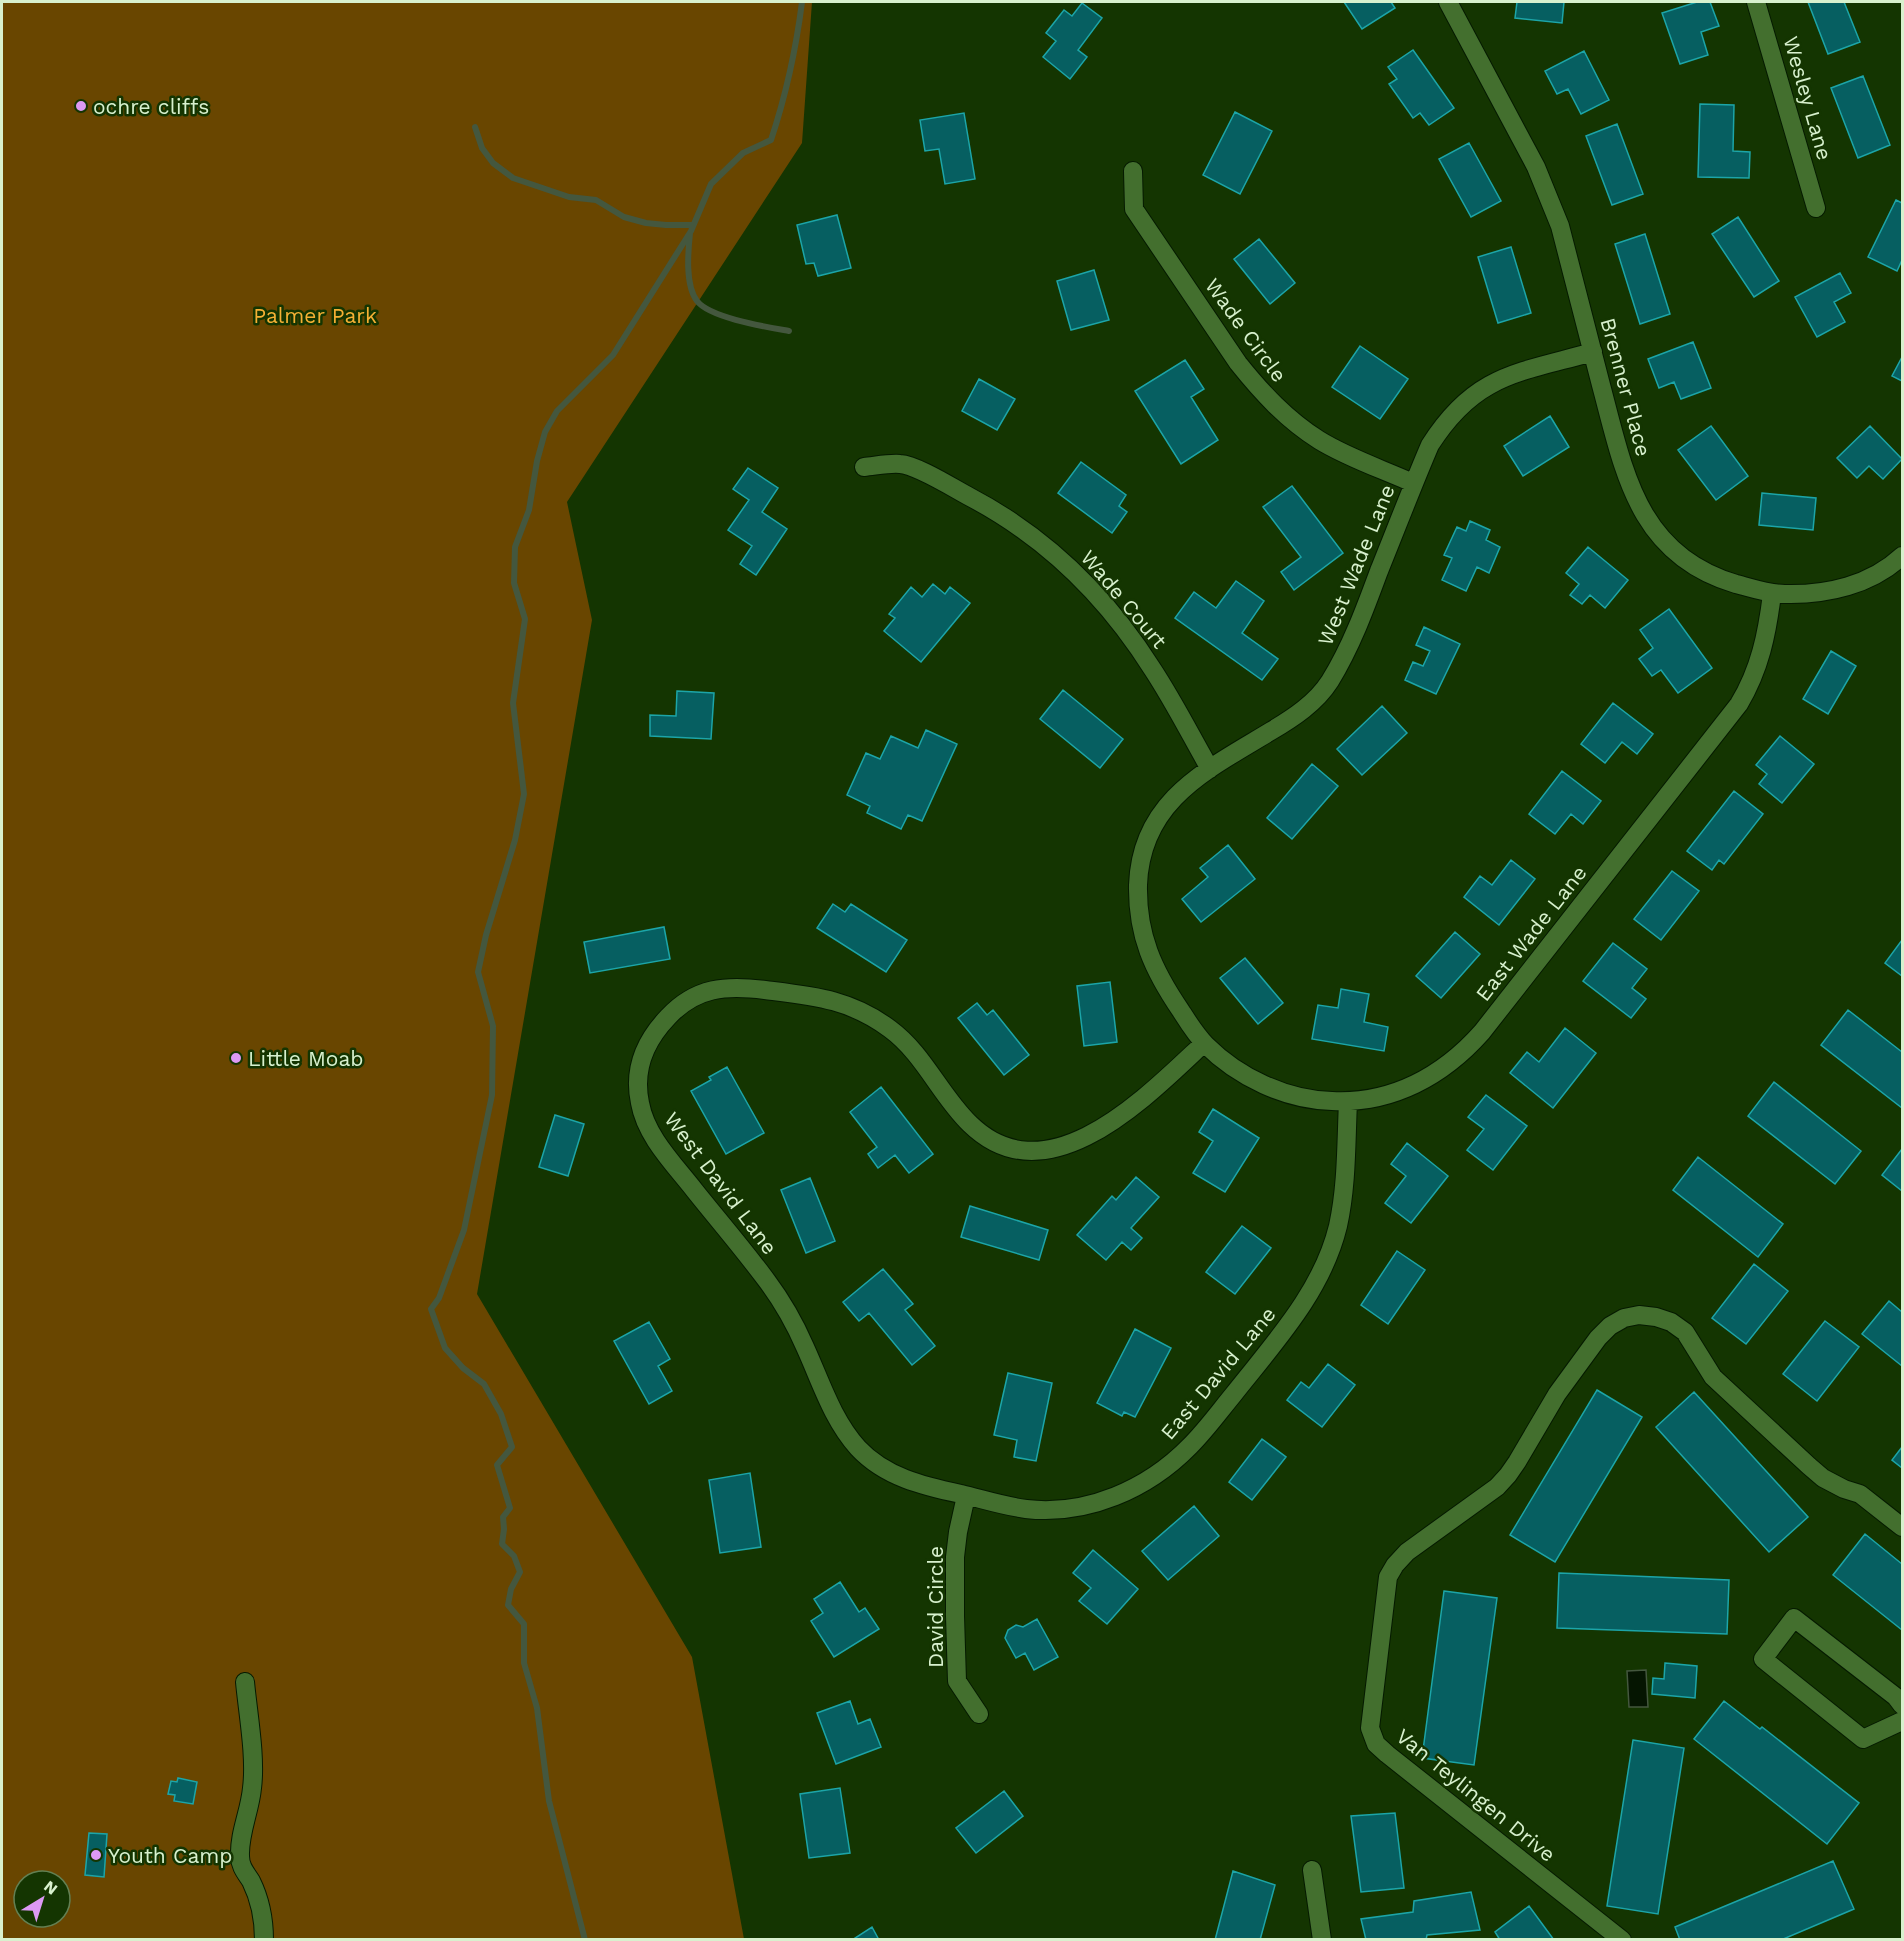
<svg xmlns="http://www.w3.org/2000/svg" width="1904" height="1941" font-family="'Work Sans',sans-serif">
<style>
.green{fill:#694600;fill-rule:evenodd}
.water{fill:#051501;stroke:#44573e;stroke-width:1.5}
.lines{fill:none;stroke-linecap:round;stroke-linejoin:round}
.stream{stroke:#44573e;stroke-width:6}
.building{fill:#065f61;stroke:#1ca5a8;stroke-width:1.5}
.minor-casing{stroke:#051a00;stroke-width:20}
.minor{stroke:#436f2e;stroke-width:18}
.poi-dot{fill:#dc99f4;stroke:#143501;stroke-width:2}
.labels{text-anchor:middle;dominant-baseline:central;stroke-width:5;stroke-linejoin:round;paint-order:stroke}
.street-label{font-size:21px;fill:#d8f1ce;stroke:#143501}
.poi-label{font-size:21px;fill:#d8f1ce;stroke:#143501;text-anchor:start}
.park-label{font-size:21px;fill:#f5b034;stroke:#143501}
</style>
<rect width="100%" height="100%" fill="#143501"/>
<path class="green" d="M2,2H812L802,143L567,502L592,620L477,1294L692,1657L744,1939L2,1940ZM24,1881H60V1917H24Z"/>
<path class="water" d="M1646,1670L1648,1707H1629L1627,1671Z"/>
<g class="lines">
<path class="stream" d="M475,127L482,148L493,163L513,178L569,197L596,200L624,217L646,223L666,225H693
M690,233C688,252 685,285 697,301C710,318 767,327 789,331
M585,1940L549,1801L537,1708L524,1663V1624L508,1605L511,1589L520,1572L514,1556L502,1544L504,1529L503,1517L510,1508L497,1465L512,1447L501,1414L484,1384L463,1368L445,1348L431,1309L439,1298L464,1230L492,1095L493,1026L478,972L486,935L515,840L524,794L513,703L525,619L514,583L515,547L529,510L537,461L545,432L557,411L613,355L691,231L711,184L743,153L771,140C786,95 796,49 802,2"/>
</g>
<path class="building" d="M1344,2H1391L1395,8L1362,29Z
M1517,2H1564L1562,23L1515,18Z
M1697,2H1710L1719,26L1701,32L1708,55L1680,64L1662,13Z
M1808,2H1844L1860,42L1828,54Z
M1082,3L1102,18L1078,50L1087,57L1070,79L1043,57L1056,41L1046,33L1064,10L1072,16Z
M1413,50L1454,108L1429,125L1420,113L1413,118L1389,84L1397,79L1388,67Z
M1584,51L1609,100L1581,114L1568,89L1557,94L1545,71Z
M1863,76L1890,145L1858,158L1831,88Z
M1700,104L1734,105L1733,151L1750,152L1749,178L1698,177Z
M1235,112L1272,131L1240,194L1203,175Z
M964,113L975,179L945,184L939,149L925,151L920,120Z
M1617,124L1643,194L1612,205L1586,136Z
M1469,143L1501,201L1471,217L1439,159Z
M1896,200L1902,203V260L1897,271L1868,257Z
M837,215L851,268L818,276L814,263L806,264L797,225Z
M1738,217L1779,281L1754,297L1712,234Z
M1645,234L1670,314L1640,324L1615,244Z
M1259,239L1295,283L1270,304L1234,259Z
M1511,247L1531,313L1498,323L1478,257Z
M1094,270L1109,320L1071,330L1057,281Z
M1840,273L1851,293L1834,302L1845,322L1817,337L1795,297Z
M1693,342L1711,388L1681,399L1674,382L1659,388L1648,359Z
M1360,346L1408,379L1380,419L1332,387Z
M1902,357V381L1892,376Z
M1185,360L1204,389L1191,397L1218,440L1181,464L1135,391Z
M979,379L1015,399L997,430L962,411Z
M1550,416L1569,447L1523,476L1504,446Z
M1711,426L1748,476L1716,500L1678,450Z
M1870,426L1902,459L1883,479L1869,466L1857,478L1837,458Z
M1081,462L1126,495L1119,506L1127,512L1112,533L1058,493Z
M748,468L778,488L762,512L787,529L756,575L740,564L752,546L728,530L749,500L733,489Z
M1292,486L1343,553L1294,590L1281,572L1301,557L1263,507Z
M1762,493L1816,498L1813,530L1759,525Z
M1470,521L1490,530L1486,540L1500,547L1489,573L1477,567L1466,591L1442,580L1452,558L1444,555L1457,527L1466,531Z
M1588,547L1628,580L1605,608L1590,595L1582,604L1570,595L1579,584L1566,573Z
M1236,581L1264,601L1242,633L1278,659L1262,680L1175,618L1194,592L1216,608Z
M933,584L945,594L950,587L970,603L921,662L884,631L895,618L889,614L911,587L922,597Z
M1669,609L1712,668L1678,693L1661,670L1652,676L1639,659L1653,648L1640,630Z
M1424,627L1460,644L1436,694L1405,680L1413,662L1423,666L1430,651L1416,645Z
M1831,651L1856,666L1828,714L1803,699Z
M1063,690L1123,739L1100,768L1040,719Z
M677,691L714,693L711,739L650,736V715L676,716Z
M1613,703L1653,734L1637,754L1622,742L1605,763L1581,744Z
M1382,706L1407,733L1362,775L1337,749Z
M926,730L957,744L922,821L908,815L901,829L867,813L870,806L847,795L866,753L880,759L891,736L918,748Z
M1780,736L1814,764L1782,803L1759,784L1767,774L1756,765Z
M1312,764L1338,786L1292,839L1267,818Z
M1562,771L1601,801L1583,824L1571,814L1555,834L1529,814Z
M1734,791L1763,814L1724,864L1719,860L1712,870L1687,851Z
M1228,845L1255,879L1201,922L1182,899L1208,877L1200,868Z
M1511,860L1535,879L1499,925L1464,897L1480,876L1492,885Z
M1672,871L1699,891L1661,940L1634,919Z
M833,904L845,912L851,904L907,940L886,972L817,928Z
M664,927L670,959L590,973L584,942Z
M1455,932L1480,954L1441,998L1416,976Z
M1902,940V976L1885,963Z
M1613,943L1647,969L1632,988L1646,999L1631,1018L1583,981Z
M1245,958L1283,1003L1258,1024L1220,978Z
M1110,982L1117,1042L1084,1046L1077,986Z
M1341,989L1369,994L1364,1022L1388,1027L1384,1051L1312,1039L1318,1005L1338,1008Z
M977,1003L987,1015L993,1010L1029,1055L1004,1075L958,1018Z
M1848,1010L1902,1052V1108L1821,1045Z
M1565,1028L1596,1053L1553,1108L1510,1073L1527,1052L1539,1062Z
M727,1067L764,1133L726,1154L691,1091L711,1080L709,1077Z
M1774,1082L1861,1151L1835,1184L1748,1116Z
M881,1087L933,1154L909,1173L895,1155L878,1168L868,1154L877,1147L850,1112Z
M1486,1095L1527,1126L1493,1170L1467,1150L1484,1129L1468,1117Z
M1213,1109L1259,1138L1225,1192L1193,1173L1213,1141L1199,1132Z
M555,1115L584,1124L568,1176L539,1167Z
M1407,1143L1448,1176L1411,1223L1385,1203L1406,1176L1391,1164Z
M1902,1149V1191L1882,1175Z
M1698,1157L1783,1224L1758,1257L1673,1190Z
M1136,1177L1159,1197L1131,1228L1142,1238L1131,1250L1122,1242L1106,1260L1077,1235L1112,1196L1116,1200Z
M810,1178L835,1241L806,1253L781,1190Z
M970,1206L1048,1230L1039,1260L961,1237Z
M1242,1226L1271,1248L1235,1294L1206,1272Z
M1397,1251L1425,1270L1388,1324L1361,1305Z
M1754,1264L1788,1291L1746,1344L1712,1318Z
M883,1269L913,1304L905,1310L935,1346L912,1365L869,1313L859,1321L843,1302Z
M1889,1301L1902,1312V1366L1862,1334Z
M1825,1321L1859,1347L1817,1401L1783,1374Z
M649,1322L670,1359L658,1366L672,1391L649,1404L614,1341Z
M1135,1329L1171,1348L1135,1417L1124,1412L1122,1416L1097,1403Z
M1328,1364L1355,1385L1322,1427L1287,1400L1301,1382L1309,1388Z
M1008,1373L1052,1383L1036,1461L1014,1457L1017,1440L994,1435Z
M1597,1390L1642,1417L1555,1562L1510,1535Z
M1694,1392L1808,1517L1769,1552L1656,1427Z
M1262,1439L1286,1457L1252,1500L1229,1482Z
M1902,1447V1468L1892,1460Z
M750,1473L761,1547L720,1553L709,1480Z
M1194,1506L1219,1536L1168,1580L1142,1551Z
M1865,1534L1902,1564V1630L1833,1575Z
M1093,1550L1138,1589L1107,1624L1079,1601L1091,1588L1073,1573Z
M1559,1573L1729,1580L1727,1634L1557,1628Z
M840,1582L859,1612L865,1608L879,1629L834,1657L811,1621L823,1613L814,1599Z
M1444,1591L1497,1598L1474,1765L1422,1758Z
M1037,1619L1058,1657L1034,1670L1025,1653L1016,1658L1005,1638L1008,1630L1016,1625L1023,1627Z
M1665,1663L1697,1666L1695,1698L1652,1694L1653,1678L1664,1679Z
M850,1701L858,1724L870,1719L881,1747L836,1764L817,1713Z
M1724,1701L1760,1729L1762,1727L1859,1803L1827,1844L1694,1739Z
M1633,1740L1684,1748L1658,1914L1607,1906Z
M178,1778L197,1782L193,1804L174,1801L175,1795L168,1794L171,1781L177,1782Z
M840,1788L850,1853L809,1858L800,1794Z
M1004,1791L1023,1816L976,1853L956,1828Z
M1395,1813L1404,1888L1361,1892L1351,1816Z
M89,1833L107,1834L104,1877L85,1875Z
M1833,1861L1854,1909L1781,1940H1680L1675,1927Z
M1233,1871L1275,1885L1260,1940H1215Z
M1471,1892L1480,1930L1427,1935L1426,1940H1366L1361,1919L1413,1912L1414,1901Z
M1529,1906L1554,1940H1500L1495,1932Z
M872,1927L879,1940H852Z"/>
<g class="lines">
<g class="minor-casing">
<path id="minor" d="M1448,2L1536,167L1560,226C1574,279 1587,332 1601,385C1624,471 1637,555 1736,584C1752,588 1768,594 1785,594C1827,595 1871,585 1902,556
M1756,2L1816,208
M1133,171L1134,209L1238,363C1262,393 1287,420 1319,440C1348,458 1382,469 1413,483
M1593,352C1518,373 1475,374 1430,445C1412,487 1396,529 1379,571C1365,609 1351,647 1330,681C1316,703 1293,718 1271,731C1207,770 1141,800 1138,885C1137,935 1153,970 1181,1011C1188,1022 1196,1035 1206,1045C1238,1077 1286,1100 1332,1101C1392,1104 1443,1076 1482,1032L1739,704C1760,669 1767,634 1772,594
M864,467C875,466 889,463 900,464C917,465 953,488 970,497C1046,537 1107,597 1153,670C1174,702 1191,736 1210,769
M1204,1043C1147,1096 1048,1200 970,1124C940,1095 924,1054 890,1029C850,999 813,996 765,990C726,985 696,987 668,1017C645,1041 633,1070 640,1103C646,1137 675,1165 695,1191C719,1221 744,1250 767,1281C782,1301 795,1324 805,1347C821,1382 832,1419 858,1448C885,1477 923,1486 961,1494C982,1499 1004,1506 1026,1509C1087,1516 1148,1489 1190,1446C1206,1430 1219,1412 1233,1395C1274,1343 1322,1292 1338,1226C1347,1185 1346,1143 1348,1102
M966,1496L958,1532L955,1557V1616L957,1681L979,1714
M245,1682C248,1714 256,1757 252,1788C250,1811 239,1833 240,1856C240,1867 246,1873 251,1881C260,1899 264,1920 264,1940
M1902,1705L1896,1697L1794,1618L1763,1659L1863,1739L1902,1721
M1312,1870L1322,1940
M1622,1940L1387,1754L1376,1744L1370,1728L1388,1577L1395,1565L1407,1552L1497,1487L1508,1475L1517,1462L1557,1394L1598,1338L1610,1326L1624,1318L1639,1315L1656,1317L1671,1322L1685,1332L1713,1377L1809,1466L1823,1478L1844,1489L1860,1494L1902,1527"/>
</g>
<use href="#minor" class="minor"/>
</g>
<g class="poi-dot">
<circle cx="81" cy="106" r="6"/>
<circle cx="236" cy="1058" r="6"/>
<circle cx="96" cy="1855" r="6"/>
</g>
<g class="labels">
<g class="street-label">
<text transform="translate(1808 98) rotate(74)">Wesley Lane</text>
<text transform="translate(1246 330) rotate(54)">Wade Circle</text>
<text transform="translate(1626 387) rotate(75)">Brenner Place</text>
<text transform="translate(1356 565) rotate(-68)">West Wade Lane</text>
<text transform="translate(1124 599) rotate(50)">Wade Court</text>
<text transform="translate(1531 933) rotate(-52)">East Wade Lane</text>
<text transform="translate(721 1183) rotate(53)">West David Lane</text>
<text transform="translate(1218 1373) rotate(-50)">East David Lane</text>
<text transform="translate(935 1607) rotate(-90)">David Circle</text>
<text transform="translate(1476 1795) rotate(39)">Van Teylingen Drive</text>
</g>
<g class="poi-label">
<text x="93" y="106">ochre cliffs</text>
<text x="248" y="1058">Little Moab</text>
<text x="108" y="1855">Youth Camp</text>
</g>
<g class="park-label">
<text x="315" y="315">Palmer Park</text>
</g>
</g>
<rect width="1904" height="1941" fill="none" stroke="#d8f1ce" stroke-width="6"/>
<g transform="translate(42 1899) rotate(38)"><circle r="28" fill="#143501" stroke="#628053" stroke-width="1.5"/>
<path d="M0-4.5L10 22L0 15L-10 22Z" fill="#dc99f4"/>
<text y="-9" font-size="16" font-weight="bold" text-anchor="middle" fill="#d8f1ce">N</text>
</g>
</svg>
